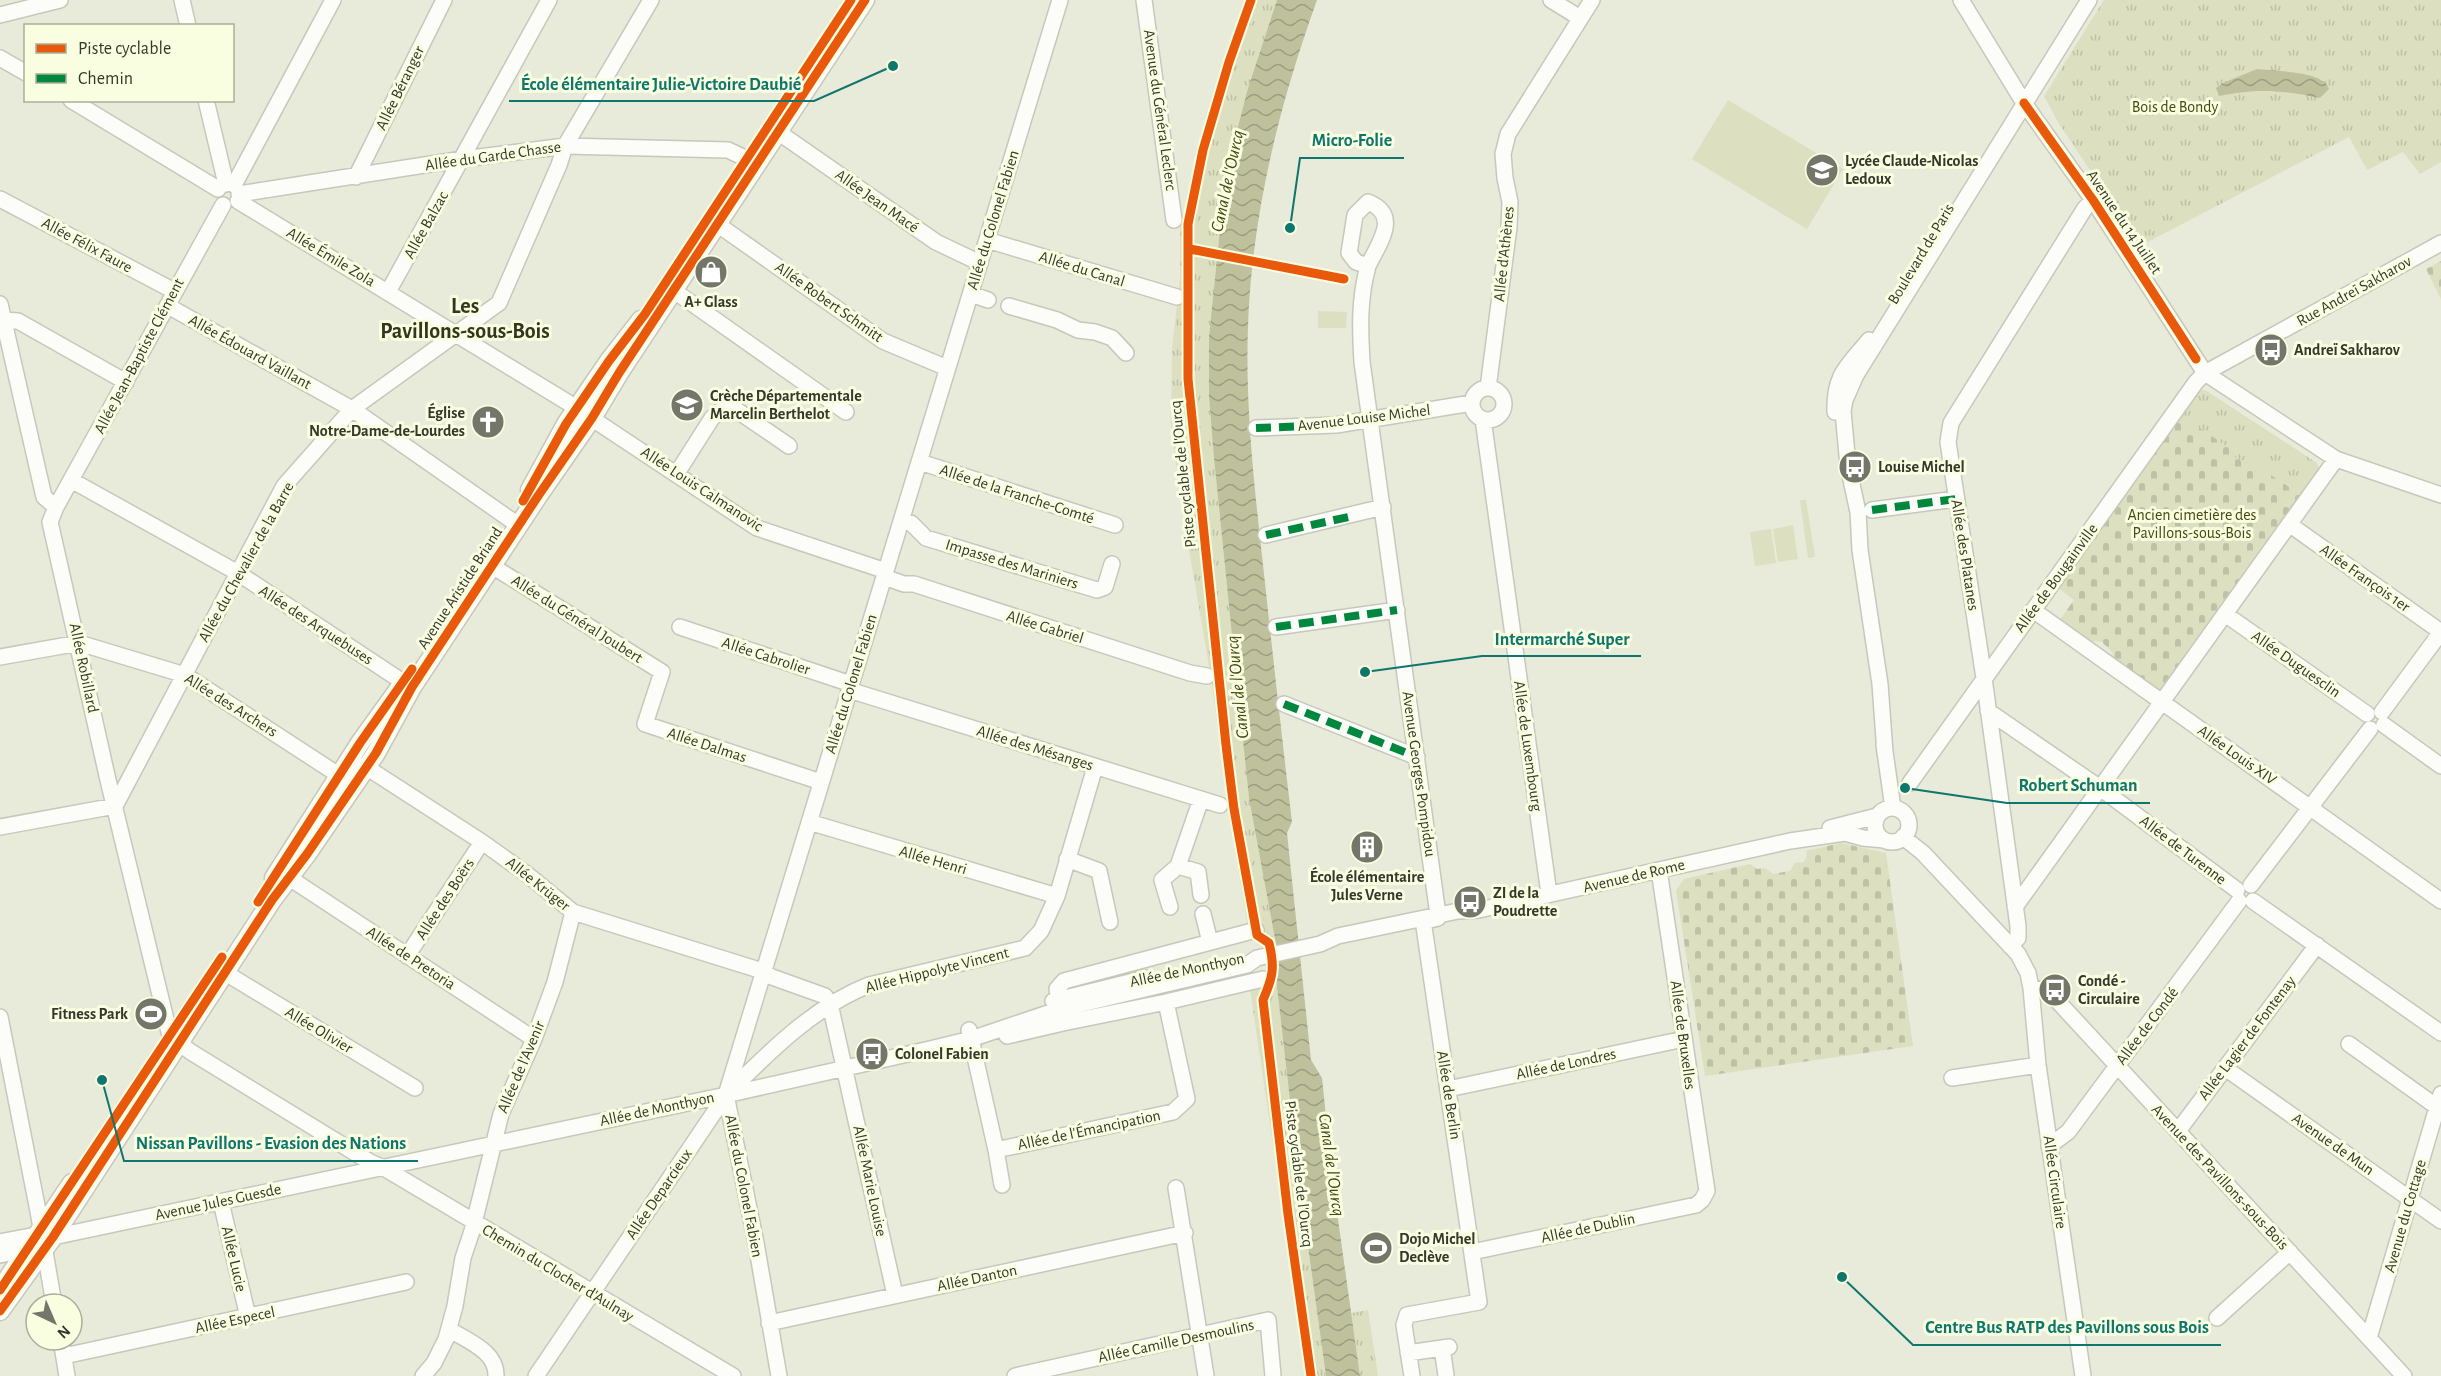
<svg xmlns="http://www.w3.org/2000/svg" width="2441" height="1376" font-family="'Alegreya Sans',sans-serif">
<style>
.cemetery{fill:url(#cemetery-stones)}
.park{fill:url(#park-tufts)}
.garden{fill:#dce0c0}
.water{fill:url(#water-waves)}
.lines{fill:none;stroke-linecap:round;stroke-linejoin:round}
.minor-casing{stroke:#c6c8bb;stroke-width:18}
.major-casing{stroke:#c6c8bb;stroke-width:21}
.minor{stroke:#fcfcf9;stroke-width:15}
.major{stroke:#fcfcf9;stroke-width:18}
.quiet{stroke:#00873e;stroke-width:8;stroke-dasharray:15 8;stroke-linecap:butt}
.cycleway-casing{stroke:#fafee1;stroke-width:13}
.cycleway{stroke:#e8590c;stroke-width:9}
.labels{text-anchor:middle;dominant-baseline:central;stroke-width:6;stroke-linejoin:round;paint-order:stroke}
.street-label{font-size:16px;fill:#37382d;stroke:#fafee1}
.park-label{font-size:16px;fill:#474a13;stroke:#fafee1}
.poi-label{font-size:16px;font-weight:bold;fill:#37382d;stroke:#fafee1;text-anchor:start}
.water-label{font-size:18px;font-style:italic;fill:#454810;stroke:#fafee1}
.district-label{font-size:22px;font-weight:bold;fill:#34361f;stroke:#fafee1}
.leader{fill:none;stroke:#0f766e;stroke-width:2}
.callout-dot{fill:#0f766e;stroke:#fafee1;stroke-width:2}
.callout-label{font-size:18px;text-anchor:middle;font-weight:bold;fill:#0f766e;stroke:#fafee1;stroke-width:6;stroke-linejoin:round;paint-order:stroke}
</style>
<defs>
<pattern id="cemetery-stones" width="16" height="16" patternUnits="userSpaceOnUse" patternTransform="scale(1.5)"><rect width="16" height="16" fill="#dce0c0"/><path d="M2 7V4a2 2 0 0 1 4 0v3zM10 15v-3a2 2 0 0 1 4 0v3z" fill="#bdc1a5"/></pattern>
<pattern id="park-tufts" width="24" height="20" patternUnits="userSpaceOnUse" patternTransform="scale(1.5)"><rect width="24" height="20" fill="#dce0c0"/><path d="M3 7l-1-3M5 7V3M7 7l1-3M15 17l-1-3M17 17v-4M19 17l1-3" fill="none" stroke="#bdc1a5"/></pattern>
<pattern id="water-waves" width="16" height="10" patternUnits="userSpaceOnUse" patternTransform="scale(1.5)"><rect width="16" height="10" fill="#bec19c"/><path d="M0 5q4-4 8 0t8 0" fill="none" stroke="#9b9e80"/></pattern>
</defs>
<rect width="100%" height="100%" fill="#e8eada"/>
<path class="cemetery" d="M2441,261V299L2426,269Z
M2180,415L2235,451V457L2241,461L2248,460L2302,495L2162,691L2158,692L2112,659L2113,653L2102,642L2094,641L2089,644L2059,621L2074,600L2057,587Z
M1841,843L1886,853L1913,1046L1705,1076L1676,890L1684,879L1750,864L1757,869L1765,868L1773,874L1790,871L1795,863L1804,862L1807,855L1806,851Z"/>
<path class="park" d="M1247,0H1277L1248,88L1233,146L1209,337V397L1214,458L1243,739L1249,798L1275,938L1248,927L1229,815L1211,677L1188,544L1171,428L1172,350L1180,278V214H1185L1199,153Z
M2104,0H2441V162L2420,174L2403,152L2367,170L2349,137L2140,246L2058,122L2044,96Z
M2205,390L2317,463L2320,471L2302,495L2248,460L2241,461L2235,457L2234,451L2180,415L2197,391Z
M1279,967L1276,978L1301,1196L1326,1376H1307L1250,989Z
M1368,1310L1378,1376H1360L1351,1313Z"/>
<path class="garden" d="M1728,100L1843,169L1807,229L1692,159Z
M1318,311L1347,312L1346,328H1318Z
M1800,500H1806L1815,557L1808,558Z
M1793,525L1798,559L1778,562L1773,529Z
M1771,529L1776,563L1755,566L1750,532Z"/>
<path class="water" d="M1277,0H1317C1279,106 1252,213 1248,326C1245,409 1255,492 1264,574C1273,657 1282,739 1292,822L1287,833L1311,1060L1322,1078L1333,1184L1360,1376H1326L1301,1196L1276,978L1279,967L1275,939L1249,798L1233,645L1214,458L1209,397V337L1223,201L1233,146L1248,88Z
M2257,69C2273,71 2325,71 2329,89L2320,98C2281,90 2258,88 2219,96L2216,88L2223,83Z"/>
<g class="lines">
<g class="minor-casing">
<path id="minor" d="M182,0L188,26
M1144,0L1174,220
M1551,0L1580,18
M1961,0L2024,103L2093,200L2205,373L2336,459L2441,495
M0,15L60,0
M0,58L26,73
M71,100L218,189
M206,100L226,184
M778,132L936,242L980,263
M356,177L444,0
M234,185L333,0
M239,194L463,159L565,146L728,150L747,159
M0,199L174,291
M238,201L567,402L757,528L886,571
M717,224L883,341L947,368
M987,240L1177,297
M1368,266C1379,243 1401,215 1368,202L1355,215L1349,253L1356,262L1368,266C1359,299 1360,328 1362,362L1438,915
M673,290L846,412
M388,292L549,0
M971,294L988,300
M0,304L44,497L56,507L50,522L108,780L170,1036L191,1052L370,1162L384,1168L733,1376
M168,306L352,409L511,520
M1009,306L1057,320L1078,330L1095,332L1112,338L1126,353
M4,320L18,321L126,382
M1488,388L1509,227L1510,202L1505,178L1503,154L1508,134L1592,0
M1472 404a16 16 0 1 1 32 0a16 16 0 1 1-32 0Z
M1835,412C1834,374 1847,367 1869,340
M1483,419L1549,894
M1256,428L1336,425L1472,403
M920,462L1115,525
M677,473L712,418L726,406L732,407L789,446
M71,480L238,573L403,682
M56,507L223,205
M1872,510L1956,499
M902,520L911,523L926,538L1097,590L1105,587L1112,564
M2289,524L2441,632
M1266,535L1383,507
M492,566L662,672L645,724L821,782
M884,577L904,584H914L1190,673L1207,676
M2033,610L2441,901
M2225,614L2367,714
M680,627L851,684
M1276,627L1397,610
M0,657L79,643L185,675L340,776L346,785
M849,690L1220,805
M1284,704L1417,757
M1988,711L2100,788L2237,890
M2382,712L2441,632
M2384,725L2441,766
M1884,745L1893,808
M1885,753L1880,684L1860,550L1858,512L1848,466L1843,411L1845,400L1856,375L2089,0
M355,766L366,767L482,842L528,875L573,912L756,969L772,977L825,996L830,1004L895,1295
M1910,783L2196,382L2205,373L2441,243
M1875 825a17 17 0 1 1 34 0a17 17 0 1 1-34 0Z
M809,822L1057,896
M0,827L115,806L284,486L352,409L499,303L559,165L565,146L651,0
M1830,828L1877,816
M1903,837L1923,853L2018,954L2028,973L2031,988L2038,1065L2083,1376
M1067,859L1099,871L1110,922
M1178,866L1201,799
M288,877L534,1039
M2251,885L2370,729
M2253,901L2441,1033
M1170,907L1162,880L1178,866L1198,872L1201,895
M2015,907L2336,459
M1203,914L1210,942
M1256,930L1064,981L1057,989L1063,1023L1166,1002L1263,979
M2010,946L2018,938V926L1984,678L1948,442L1951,423L2085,208L2093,200
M407,956L482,842
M224,972L415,1088
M2031,988L2044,990L2051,994L2404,1376
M1053,1001L1146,978
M0,1017L38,1211L54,1304
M969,1030L996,1150L1002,1185
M1007,1036L1063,1023
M2349,1044L2437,1107
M2225,1068L2441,1221
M1952,1078L2038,1065
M1448,1089L1684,1039
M2178,1131L2317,945
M2049,1146L2068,1132L2239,901
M996,1150L1173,1112L1187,1099L1166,1002
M1176,1188L1206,1376
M221,1202L248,1317
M0,1242L36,1235L43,1240
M1472,1252L1696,1205L1702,1200L1707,1191L1659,870
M0,1255L27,1249L53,1237L726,1095L930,1049L971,1039L1060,1009L1247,965L1257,958L1320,944L1338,936L1458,911L1479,910L1790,841L1845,833L1863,838L1884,840
M2217,1318L2290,1252
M769,1323L1185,1233
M449,1329C467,1341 497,1351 496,1376
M2369,1338L2441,1094
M61,1340L67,1376
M1442,1348L1446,1375
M1408,1353L1449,1347
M64,1356L406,1282
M423,1376L434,1363L446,1339L455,1306L463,1258L472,1231L501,1114L534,1039L555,982L573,912
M536,1376L726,1095C768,1053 813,1007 869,985L1025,948L1041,931L1057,896L1095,767
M779,1376L756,1243L726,1095L1060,0
M1015,1376L1268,1320L1273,1376
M1412,1376L1404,1325L1407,1315L1479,1302L1424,927L1426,921L1438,918"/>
</g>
<g class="major-casing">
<path id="major" d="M530,490L566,424L609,361L641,320
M274,878L360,743L401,686
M0,1290L72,1183
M0,1311L53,1237L272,900L307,854L376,753L412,687L538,496L592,418L619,373L865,0"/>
</g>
<use href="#minor" class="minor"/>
<use href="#major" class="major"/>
<path class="quiet" d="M1256,428L1336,425
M1872,510L1956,499
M1266,535L1353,516
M1276,627L1397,610
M1284,704L1417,757"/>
<g class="cycleway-casing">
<path id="cycleway" d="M1251,0L1229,62L1203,150L1188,224V379L1226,745L1234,809L1257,935L1269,943C1275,967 1273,977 1263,1000L1288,1214L1311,1376
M2024,103L2093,200L2196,359
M1190,249L1344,279
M523,501L566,424L609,361L645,314L851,0
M258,902L360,743L412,669
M0,1290L222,957
M0,1311L53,1237L272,900L307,854L376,753L412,687L538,496L592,418L619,373L865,0"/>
</g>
<use href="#cycleway" class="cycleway"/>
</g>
<defs>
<g id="school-disc" transform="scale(1.725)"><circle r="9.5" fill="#75766a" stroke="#fafee1"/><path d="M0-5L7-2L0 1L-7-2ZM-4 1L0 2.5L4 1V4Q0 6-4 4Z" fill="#fff"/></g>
<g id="shop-disc" transform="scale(1.725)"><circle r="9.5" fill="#75766a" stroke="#fafee1"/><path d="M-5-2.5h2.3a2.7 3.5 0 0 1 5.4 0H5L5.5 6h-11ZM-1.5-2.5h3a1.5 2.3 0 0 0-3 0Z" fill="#fff"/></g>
<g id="bus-disc" transform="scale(1.725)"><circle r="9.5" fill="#75766a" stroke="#fafee1"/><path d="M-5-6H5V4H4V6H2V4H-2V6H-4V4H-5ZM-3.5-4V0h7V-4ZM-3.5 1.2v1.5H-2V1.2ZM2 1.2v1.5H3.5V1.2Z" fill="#fff"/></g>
<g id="church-disc" transform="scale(1.725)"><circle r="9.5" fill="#75766a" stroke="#fafee1"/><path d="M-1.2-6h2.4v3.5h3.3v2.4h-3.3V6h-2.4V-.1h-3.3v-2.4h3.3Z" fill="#fff"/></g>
<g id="building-disc" transform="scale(1.725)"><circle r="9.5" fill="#75766a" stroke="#fafee1"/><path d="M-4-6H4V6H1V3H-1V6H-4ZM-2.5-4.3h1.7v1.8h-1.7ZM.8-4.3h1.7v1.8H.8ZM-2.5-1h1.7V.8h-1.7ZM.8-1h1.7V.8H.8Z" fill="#fff"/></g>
<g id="stadium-disc" transform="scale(1.725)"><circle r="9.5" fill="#75766a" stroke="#fafee1"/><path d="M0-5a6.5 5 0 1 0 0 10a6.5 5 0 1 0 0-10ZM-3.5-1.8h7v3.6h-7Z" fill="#fff"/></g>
</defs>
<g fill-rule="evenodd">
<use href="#school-disc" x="1822" y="170"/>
<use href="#shop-disc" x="711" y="272"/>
<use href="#bus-disc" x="2271" y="350"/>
<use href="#school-disc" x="687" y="405"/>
<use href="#church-disc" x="488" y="422"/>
<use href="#bus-disc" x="1855" y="467"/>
<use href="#building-disc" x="1367" y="847"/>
<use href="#bus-disc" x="1470" y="902"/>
<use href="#bus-disc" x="2055" y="990"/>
<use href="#stadium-disc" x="151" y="1014"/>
<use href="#bus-disc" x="872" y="1054"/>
<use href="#stadium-disc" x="1376" y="1248"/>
</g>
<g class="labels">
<g class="street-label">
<text transform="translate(400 88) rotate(-64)">Allée Béranger</text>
<text transform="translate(1160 110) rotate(82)">Avenue du Général Leclerc</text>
<text transform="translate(493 156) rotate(-8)">Allée du Garde Chasse</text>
<text transform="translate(877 201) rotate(35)">Allée Jean Macé</text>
<text transform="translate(993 220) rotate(-73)">Allée du Colonel Fabien</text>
<text transform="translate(2124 222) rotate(56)">Avenue du 14 Juillet</text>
<text transform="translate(426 225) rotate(-61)">Allée Balzac</text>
<text transform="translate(87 245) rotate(28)">Allée Félix Faure</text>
<text transform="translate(1504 254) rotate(-84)">Allée d'Athènes</text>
<text transform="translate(1921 254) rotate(-59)">Boulevard de Paris</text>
<text transform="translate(331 257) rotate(31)">Allée Émile Zola</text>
<text transform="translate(1082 269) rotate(17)">Allée du Canal</text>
<text transform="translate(2354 291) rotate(-29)">Rue Andreï Sakharov</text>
<text transform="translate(829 302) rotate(35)">Allée Robert Schmitt</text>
<text transform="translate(250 352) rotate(29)">Allée Édouard Vaillant</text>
<text transform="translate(139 356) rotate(-62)">Allée Jean-Baptiste Clément</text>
<text transform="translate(1364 418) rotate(-7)">Avenue Louise Michel</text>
<text transform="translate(1183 474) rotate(-96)">Piste cyclable de l'Ourcq</text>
<text transform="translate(702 489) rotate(33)">Allée Louis Calmanovic</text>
<text transform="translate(1017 494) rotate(18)">Allée de la Franche-Comté</text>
<text transform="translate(1965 555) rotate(81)">Allée des Platanes</text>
<text transform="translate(246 562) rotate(-61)">Allée du Chevalier de la Barre</text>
<text transform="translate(1012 564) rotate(17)">Impasse des Mariniers</text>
<text transform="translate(2056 578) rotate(-54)">Allée de Bougainville</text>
<text transform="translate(2365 578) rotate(35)">Allée François 1er</text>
<text transform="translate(460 588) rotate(-57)">Avenue Aristide Briand</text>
<text transform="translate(577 619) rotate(32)">Allée du Général Joubert</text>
<text transform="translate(316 625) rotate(33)">Allée des Arquebuses</text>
<text transform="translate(1045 627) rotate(17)">Allée Gabriel</text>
<text transform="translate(766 656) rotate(18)">Allée Cabrolier</text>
<text transform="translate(2296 664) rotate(35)">Allée Duguesclin</text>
<text transform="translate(84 668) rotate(78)">Allée Robillard</text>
<text transform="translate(851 684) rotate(-73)">Allée du Colonel Fabien</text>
<text transform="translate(231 705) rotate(32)">Allée des Archers</text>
<text transform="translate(707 745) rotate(18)">Allée Dalmas</text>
<text transform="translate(1528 746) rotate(82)">Allée de Luxembourg</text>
<text transform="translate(1035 748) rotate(17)">Allée des Mésanges</text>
<text transform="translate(2237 755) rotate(35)">Allée Louis XIV</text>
<text transform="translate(1419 774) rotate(82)">Avenue Georges Pompidou</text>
<text transform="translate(2183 850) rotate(37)">Allée de Turenne</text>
<text transform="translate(933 860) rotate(16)">Allée Henri</text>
<text transform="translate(1634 876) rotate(-13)">Avenue de Rome</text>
<text transform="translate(538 884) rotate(38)">Allée Krüger</text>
<text transform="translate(445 899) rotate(-57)">Allée des Boërs</text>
<text transform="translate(411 958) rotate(33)">Allée de Pretoria</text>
<text transform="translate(937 970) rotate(-14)">Allée Hippolyte Vincent</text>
<text transform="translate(1187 970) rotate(-12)">Allée de Monthyon</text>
<text transform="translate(2147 1026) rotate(-53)">Allée de Condé</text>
<text transform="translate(319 1030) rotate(31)">Allée Olivier</text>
<text transform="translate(1683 1035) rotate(82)">Allée de Bruxelles</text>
<text transform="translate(2247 1038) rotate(-53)">Allée Lagier de Fontenay</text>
<text transform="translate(1566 1064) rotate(-12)">Allée de Londres</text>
<text transform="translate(521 1067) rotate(-67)">Allée de l'Avenir</text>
<text transform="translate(1449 1095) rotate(81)">Allée de Berlin</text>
<text transform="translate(657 1109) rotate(-12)">Allée de Monthyon</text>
<text transform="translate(1089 1130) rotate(-12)">Allée de l'Émancipation</text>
<text transform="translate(2333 1144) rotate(35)">Avenue de Mun</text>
<text transform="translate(1299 1174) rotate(83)">Piste cyclable de l'Ourcq</text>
<text transform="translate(2220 1177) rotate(47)">Avenue des Pavillons-sous-Bois</text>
<text transform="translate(870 1181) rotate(78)">Allée Marie Louise</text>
<text transform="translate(2055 1182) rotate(82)">Allée Circulaire</text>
<text transform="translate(744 1186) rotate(79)">Allée du Colonel Fabien</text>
<text transform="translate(659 1194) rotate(-56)">Allée Deparcieux</text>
<text transform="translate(218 1202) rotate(-12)">Avenue Jules Guesde</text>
<text transform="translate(2405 1216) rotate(-74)">Avenue du Cottage</text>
<text transform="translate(1588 1228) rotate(-12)">Allée de Dublin</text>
<text transform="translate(234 1259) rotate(77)">Allée Lucie</text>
<text transform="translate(558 1273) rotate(31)">Chemin du Clocher d'Aulnay</text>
<text transform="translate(977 1278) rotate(-12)">Allée Danton</text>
<text transform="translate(235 1320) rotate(-12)">Allée Especel</text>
<text transform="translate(1176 1341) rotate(-12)">Allée Camille Desmoulins</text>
</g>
<g class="park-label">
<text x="2175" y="107">Bois de Bondy</text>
<text x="2192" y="515">Ancien cimetière des<tspan x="2192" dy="18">Pavillons-sous-Bois</tspan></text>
</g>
<g class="poi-label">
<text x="1845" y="161">Lycée Claude-Nicolas<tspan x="1845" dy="18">Ledoux</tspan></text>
<text x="711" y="302" text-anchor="middle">A+ Glass</text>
<text x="2294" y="350">Andreï Sakharov</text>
<text x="710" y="396">Crèche Départementale<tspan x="710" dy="18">Marcelin Berthelot</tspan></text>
<text x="465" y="413" text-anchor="end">Église<tspan x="465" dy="18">Notre-Dame-de-Lourdes</tspan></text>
<text x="1878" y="467">Louise Michel</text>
<text x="1367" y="877" text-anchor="middle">École élémentaire<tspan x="1367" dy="18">Jules Verne</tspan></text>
<text x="1493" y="893">ZI de la<tspan x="1493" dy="18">Poudrette</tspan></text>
<text x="2078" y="981">Condé -<tspan x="2078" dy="18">Circulaire</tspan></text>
<text x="128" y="1014" text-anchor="end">Fitness Park</text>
<text x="895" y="1054">Colonel Fabien</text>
<text x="1399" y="1239">Dojo Michel<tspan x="1399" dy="18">Declève</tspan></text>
</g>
<g class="water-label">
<text transform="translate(1228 181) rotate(-78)">Canal de l'Ourcq</text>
<text transform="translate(1238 687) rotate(-96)">Canal de l'Ourcq</text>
<text transform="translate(1331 1165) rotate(82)">Canal de l'Ourcq</text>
</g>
<g class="district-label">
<text x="465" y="306">Les<tspan x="465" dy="25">Pavillons-sous-Bois</tspan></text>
</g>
</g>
<path class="leader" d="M893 66L814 101H509M1290 228L1300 158H1404M1365 672L1482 656H1641M1905 788L2007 803H2150M102 1080L124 1161H418M1842 1277L1913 1345H2221"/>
<g class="callout-dot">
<circle cx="893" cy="66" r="6"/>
<circle cx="1290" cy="228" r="6"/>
<circle cx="1365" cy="672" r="6"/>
<circle cx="1905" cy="788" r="6"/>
<circle cx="102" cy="1080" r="6"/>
<circle cx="1842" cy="1277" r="6"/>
</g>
<g class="callout-label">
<text x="661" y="90">École élémentaire Julie-Victoire Daubié</text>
<text x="1352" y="146">Micro-Folie</text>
<text x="1562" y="645">Intermarché Super</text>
<text x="2078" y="791">Robert Schuman</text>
<text x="271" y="1149">Nissan Pavillons - Evasion des Nations</text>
<text x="2067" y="1333">Centre Bus RATP des Pavillons sous Bois</text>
</g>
<rect x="24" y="24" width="210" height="78" fill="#fafee1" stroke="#acaf99" stroke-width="1.5"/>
<rect x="36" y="44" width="30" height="9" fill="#e8590c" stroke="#acaf99" stroke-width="1.5"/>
<text x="78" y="54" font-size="18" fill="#37382d">Piste cyclable</text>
<rect x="36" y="74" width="30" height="9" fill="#00873e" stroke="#acaf99" stroke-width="1.5"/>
<text x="78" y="84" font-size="18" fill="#37382d">Chemin</text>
<g transform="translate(54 1322) rotate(136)"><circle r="28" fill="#fafee1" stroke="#acaf99" stroke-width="1.5"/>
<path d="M0-4.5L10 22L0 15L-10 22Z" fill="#75766a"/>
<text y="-9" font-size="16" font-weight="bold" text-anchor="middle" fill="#37382d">N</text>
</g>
</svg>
